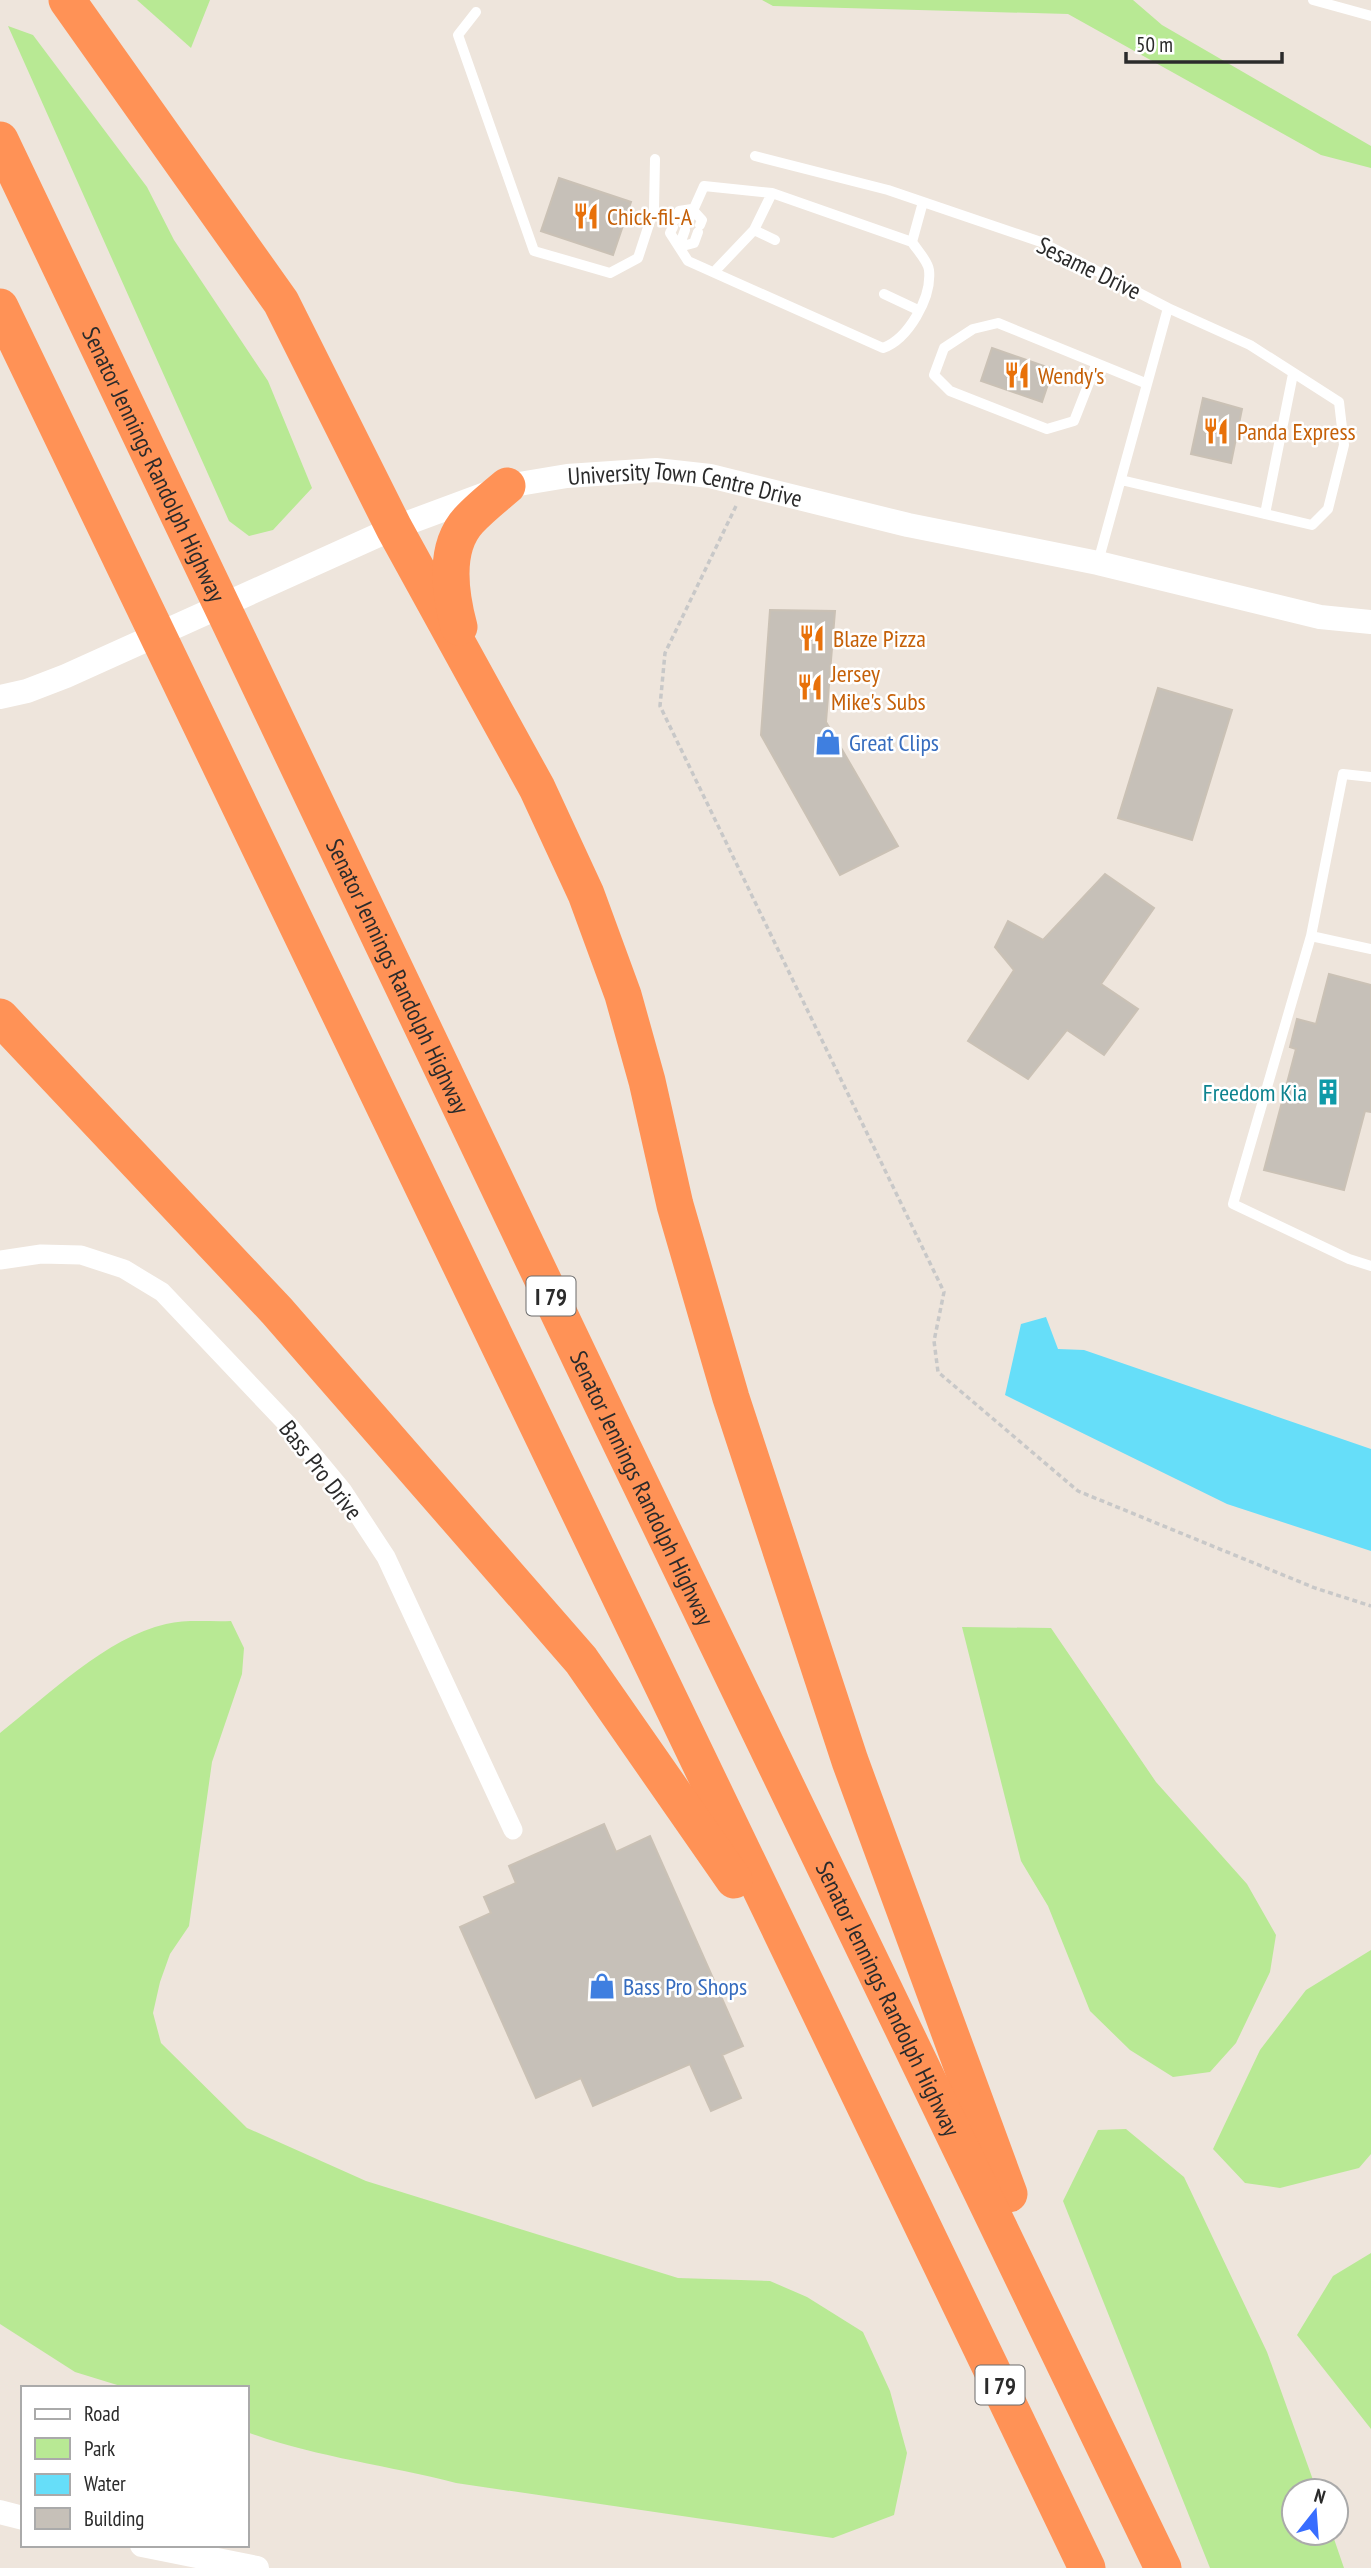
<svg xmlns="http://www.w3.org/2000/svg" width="1371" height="2568" font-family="'PT Sans Narrow',sans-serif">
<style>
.green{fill:#b8e994}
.water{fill:#66def9}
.building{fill:#c6c0b8;stroke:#cac1b5;stroke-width:2}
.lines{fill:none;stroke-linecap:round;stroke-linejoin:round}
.path{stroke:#c8c8c8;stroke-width:3.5;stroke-dasharray:5 3.5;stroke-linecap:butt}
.service{stroke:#fff;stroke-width:10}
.minor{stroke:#fff;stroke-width:19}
.tertiary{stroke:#fff;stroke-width:24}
.motorway{stroke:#ff9256;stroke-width:37}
.labels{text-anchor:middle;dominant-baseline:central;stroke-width:5;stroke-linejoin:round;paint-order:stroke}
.shield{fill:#fff;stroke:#6b6b6b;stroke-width:2}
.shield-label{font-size:23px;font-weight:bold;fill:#2b2b2b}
.food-label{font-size:24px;fill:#c56008;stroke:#fff;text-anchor:start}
.street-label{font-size:24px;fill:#2b2b2b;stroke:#fff}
.shop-label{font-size:24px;fill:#366cbe;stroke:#fff;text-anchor:start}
.culture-label{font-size:24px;fill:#0d838f;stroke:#fff;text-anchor:end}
</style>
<rect width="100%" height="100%" fill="#eee5dc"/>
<path class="green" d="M137,0H210L191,48Z
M762,0H1133L1162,25L1371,146V168L1321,155L1068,14L773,6Z
M8,26L33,35L147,187L174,240L268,381L312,488L273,530L249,536L229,521Z
M231,1621L244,1648L242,1674L212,1762L189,1926L170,1954L160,1982L153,2013L161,2043L247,2128L366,2181L678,2278L770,2281L807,2297L863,2332L890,2391L907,2453L894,2515L833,2538L456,2483C387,2465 314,2457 247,2432V2388H127L75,2372L0,2324V1733C47,1696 107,1637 166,1624C187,1619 210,1622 231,1621Z
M962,1627L1051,1628L1156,1782L1247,1884L1276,1935L1270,1972L1236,2043L1210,2072L1173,2077L1130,2050L1090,2011L1048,1906L1021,1861Z
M1371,1950V2154L1359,2168L1280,2188L1245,2183L1213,2149L1260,2050L1306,1990Z
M1126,2129L1184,2177L1267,2352L1317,2491H1294V2533H1332L1344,2568H1210L1063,2201L1098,2130Z
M1371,2253V2429L1297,2335L1333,2276Z"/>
<path class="water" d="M1046,1317L1058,1349L1084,1350L1371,1449V1551L1227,1504L1005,1395L1021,1324Z"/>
<path class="building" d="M559,178L631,202L613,255L541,231Z
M992,348L1053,369L1042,402L981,381Z
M1203,398L1242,409L1231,463L1191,454Z
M770,610L835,611L826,722L898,846L840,875L761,735Z
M1158,688L1232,710L1192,840L1118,818Z
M1105,874L1154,908L1101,984L1138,1009L1104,1055L1067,1030L1028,1079L968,1041L1014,970L995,947L1008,921L1043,940Z
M1329,974L1371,985V1112L1365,1111L1344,1190L1264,1170L1296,1049L1290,1047L1297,1019L1316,1024Z
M604,1824L616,1852L650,1836L743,2046L722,2055L741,2098L711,2111L690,2064L593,2106L581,2078L536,2098L460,1927L491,1913L484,1897L516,1883L509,1866Z"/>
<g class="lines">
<path class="path" d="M736,506L665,653L660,706L944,1292L934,1341L938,1372L1078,1491L1315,1588L1371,1606"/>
<path class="service" d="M1313,0L1371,16
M476,12L458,35L534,251L610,273L638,258L654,209L655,159
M755,156L888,190L1041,242L1168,308L1098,562
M772,193L754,230L775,240
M692,209L702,220L700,225
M675,220L679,211L692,209
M687,224L704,186L772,193L912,242L923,202
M673,227L670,233L688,261L883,348C908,339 932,298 929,270C928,261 917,250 912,242
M679,247L694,243L698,232
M679,247L685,230
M714,272L754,230
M884,294L918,310
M1096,365L1074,421L1047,429L950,391L934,375L944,348L973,329L998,323L1145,383
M1121,480L1312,525L1328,509L1344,445L1339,402L1250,345L1168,308
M1265,514L1293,374
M1371,777L1343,774L1311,936L1371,949
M1311,936L1233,1204L1349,1259L1371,1266"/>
<path class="minor" d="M0,1260L41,1254L81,1255L124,1269L162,1292L289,1426L342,1490L386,1557L513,1830"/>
<g class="tertiary">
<path id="s1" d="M0,697L27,691L66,676L394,528L507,486L567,476L656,470L710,476L908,525L1098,563L1320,617L1371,622"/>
<path d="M0,2512L23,2518"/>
<path d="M142,2545L257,2568"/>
</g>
<g class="motorway">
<path d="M67,0L281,302L394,528L537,788L586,894L623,995L647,1081L675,1205L731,1398L850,1761L1009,2194"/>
<path id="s2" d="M0,140L612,1425L1163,2568"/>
<path d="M0,307L1087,2568"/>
<path d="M459,627C450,593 443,548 469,520C480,508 494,497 507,486"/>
<path d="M0,1017L277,1311L581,1660L734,1880"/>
</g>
</g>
<defs>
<g id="restaurant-bare" transform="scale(2.1)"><path d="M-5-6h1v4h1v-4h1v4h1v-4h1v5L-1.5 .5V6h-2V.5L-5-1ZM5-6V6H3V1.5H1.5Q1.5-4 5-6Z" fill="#e8710a" stroke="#fff" stroke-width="2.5" paint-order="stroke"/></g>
<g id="shop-bare" transform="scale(2.1)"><path d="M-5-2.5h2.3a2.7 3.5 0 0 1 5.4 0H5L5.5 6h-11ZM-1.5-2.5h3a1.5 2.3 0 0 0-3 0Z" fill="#3f7fe0" stroke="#fff" stroke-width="2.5" paint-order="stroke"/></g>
<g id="building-bare" transform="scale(2.1)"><path d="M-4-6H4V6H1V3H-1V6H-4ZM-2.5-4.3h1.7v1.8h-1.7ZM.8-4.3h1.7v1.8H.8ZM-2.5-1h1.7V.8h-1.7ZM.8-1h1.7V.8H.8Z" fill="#0f9aa8" stroke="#fff" stroke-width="2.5" paint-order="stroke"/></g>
</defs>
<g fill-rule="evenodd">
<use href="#restaurant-bare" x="586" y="216"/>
<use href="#restaurant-bare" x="1017" y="375"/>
<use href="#restaurant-bare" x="1216" y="431"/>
<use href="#restaurant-bare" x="812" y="638"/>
<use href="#restaurant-bare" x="810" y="687"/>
<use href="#shop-bare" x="828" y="742"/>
<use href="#building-bare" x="1328" y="1092"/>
<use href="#shop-bare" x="602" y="1986"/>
</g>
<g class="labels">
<g class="shield">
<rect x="526.5" y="1276.5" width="49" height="39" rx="5"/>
<rect x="975.5" y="2365.5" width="49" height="39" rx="5"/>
</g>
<g class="shield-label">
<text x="551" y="1296">I 79</text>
<text x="1000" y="2385">I 79</text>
</g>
<g class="food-label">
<text x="607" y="216">Chick-fil-A</text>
<text x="1038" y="375">Wendy's</text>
<text x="1237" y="431">Panda Express</text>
<text x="833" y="638">Blaze Pizza</text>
<text x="831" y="673">Jersey<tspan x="831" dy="28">Mike's Subs</tspan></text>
</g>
<g class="street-label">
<text transform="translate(1089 268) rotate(26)">Sesame Drive</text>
<text stroke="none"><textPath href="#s2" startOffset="359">Senator Jennings Randolph Highway</textPath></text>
<text stroke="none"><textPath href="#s1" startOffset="730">University Town Centre Drive</textPath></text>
<text stroke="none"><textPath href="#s2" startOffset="926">Senator Jennings Randolph Highway</textPath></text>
<text transform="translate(321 1470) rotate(52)">Bass Pro Drive</text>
<text stroke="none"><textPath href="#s2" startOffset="1493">Senator Jennings Randolph Highway</textPath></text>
<text stroke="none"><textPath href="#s2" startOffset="2060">Senator Jennings Randolph Highway</textPath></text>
</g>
<g class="shop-label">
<text x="849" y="742">Great Clips</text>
<text x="623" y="1986">Bass Pro Shops</text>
</g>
<g class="culture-label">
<text x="1307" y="1092">Freedom Kia</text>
</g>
</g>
<rect x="21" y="2386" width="228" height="161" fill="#ffffff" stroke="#aaaaaa" stroke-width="2"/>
<rect x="35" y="2409" width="35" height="10" fill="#ffffff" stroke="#aaaaaa" stroke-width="2"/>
<text x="84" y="2421" font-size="21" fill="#2b2b2b">Road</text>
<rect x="35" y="2438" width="35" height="21" fill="#b8e994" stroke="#aaaaaa" stroke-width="2"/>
<text x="84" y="2456" font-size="21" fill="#2b2b2b">Park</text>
<rect x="35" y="2474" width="35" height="21" fill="#66def9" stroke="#aaaaaa" stroke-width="2"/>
<text x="84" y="2491" font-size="21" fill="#2b2b2b">Water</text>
<rect x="35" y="2508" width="35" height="21" fill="#c6c0b8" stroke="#aaaaaa" stroke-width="2"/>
<text x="84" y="2526" font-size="21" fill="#2b2b2b">Building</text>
<g transform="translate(1315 2512) rotate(17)"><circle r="33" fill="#ffffff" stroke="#aaaaaa" stroke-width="2"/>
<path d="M0-5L12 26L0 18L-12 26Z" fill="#386dff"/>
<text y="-10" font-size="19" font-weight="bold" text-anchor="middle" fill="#2b2b2b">N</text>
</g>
<path d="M1126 52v10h156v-10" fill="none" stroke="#2b2b2b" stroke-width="3.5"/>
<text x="1136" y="52" font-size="21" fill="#2b2b2b" stroke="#ffffff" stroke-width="5" paint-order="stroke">50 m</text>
</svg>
